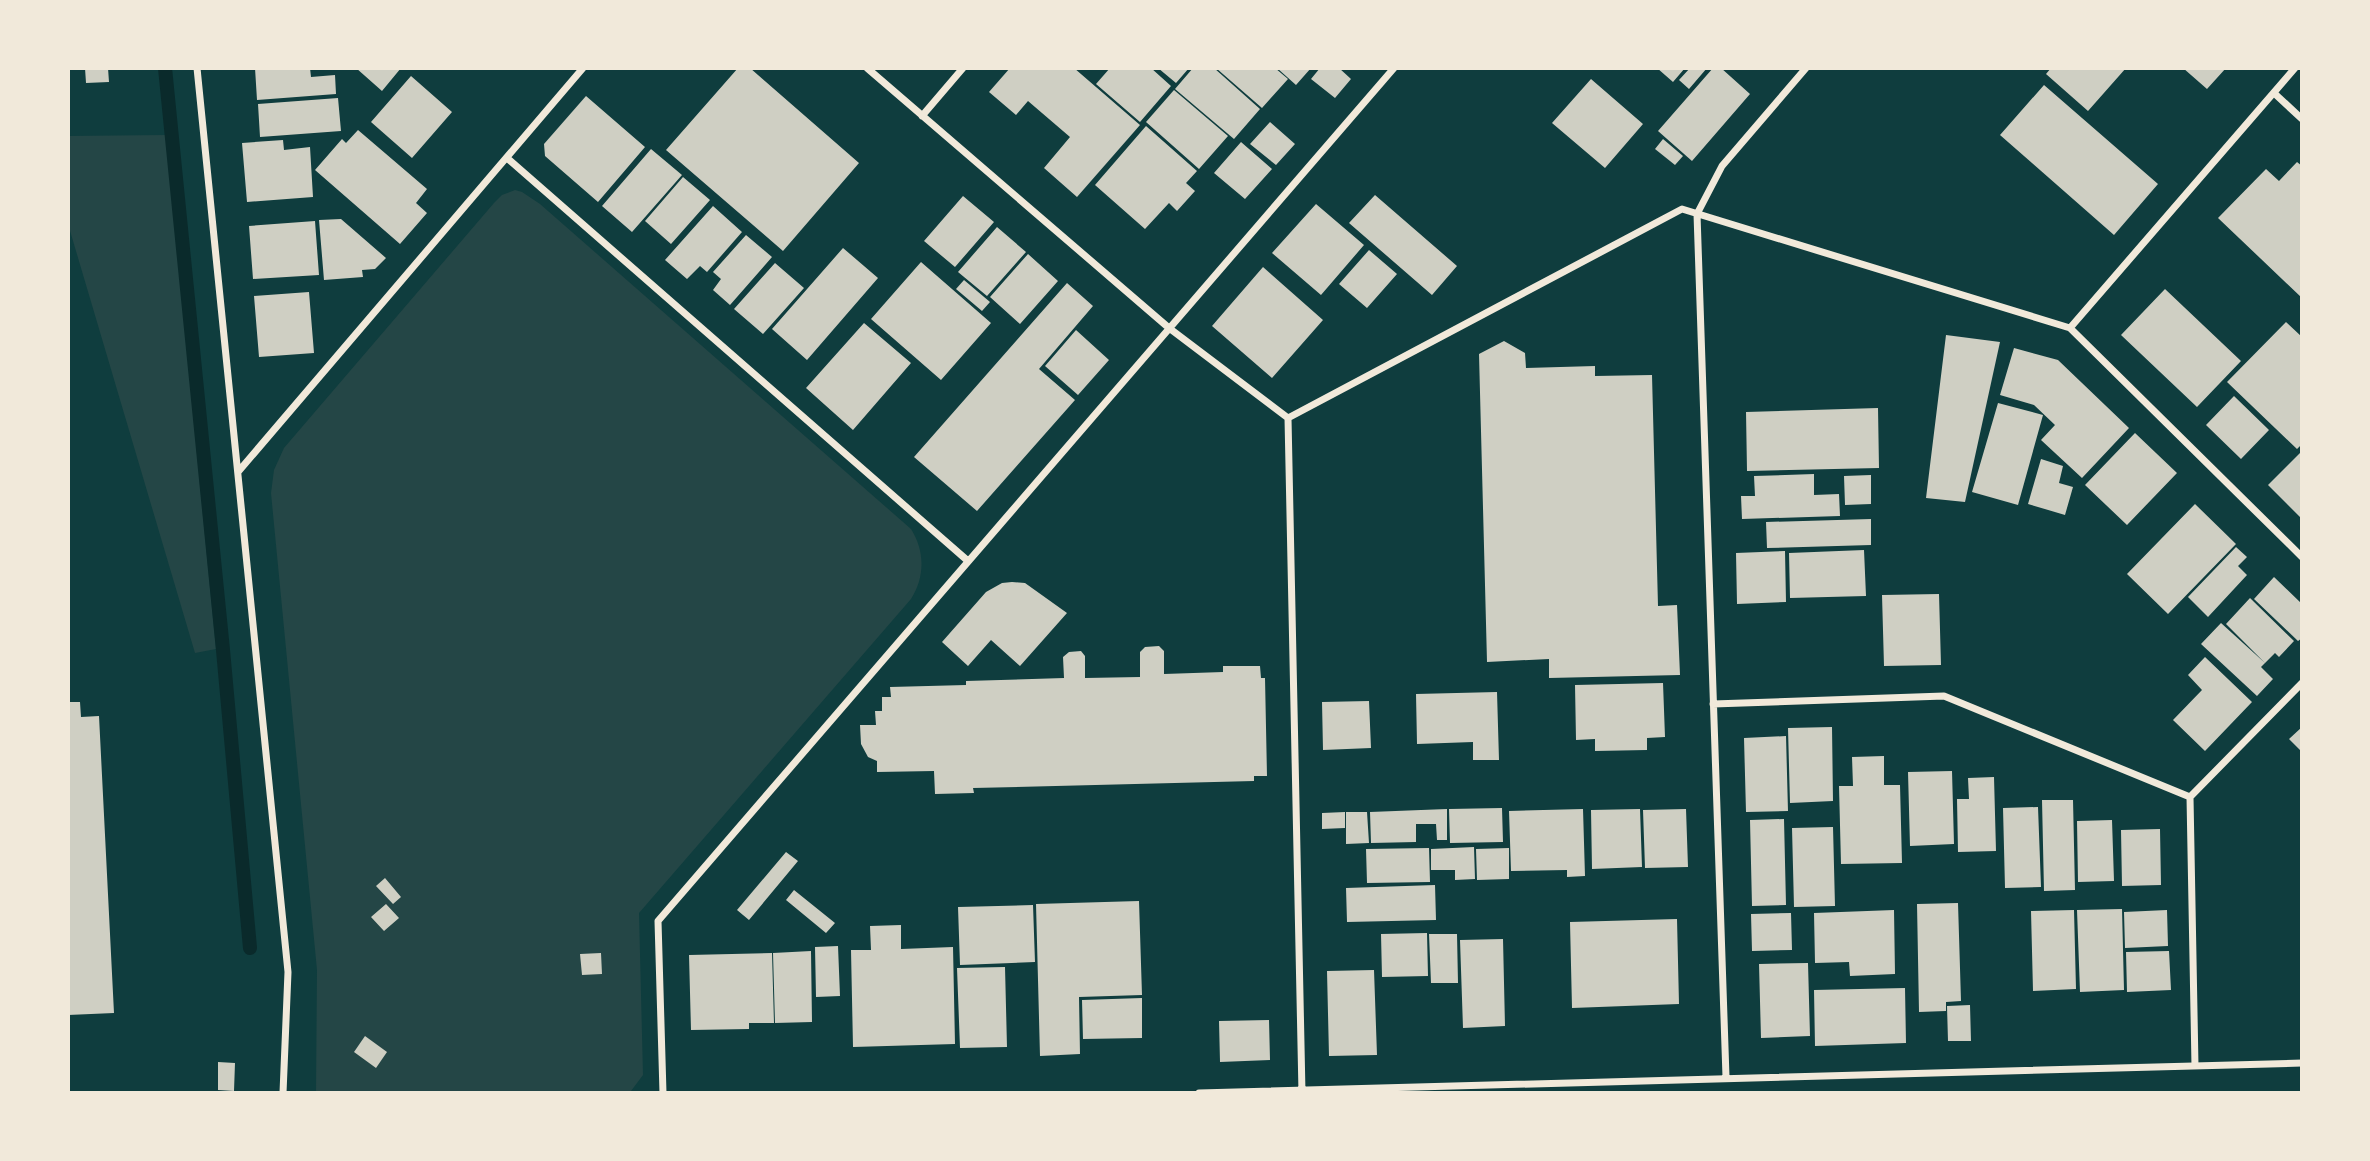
<svg xmlns="http://www.w3.org/2000/svg" width="2370" height="1161" font-family="'Archivo Narrow',sans-serif">
<style>
.green{fill:#244646}
.lines{fill:none;stroke-linecap:round;stroke-linejoin:round}
.stream{stroke:#0a2a2b;stroke-width:14}
.building{fill:#cfcfc3}
.minor{stroke:#f1e9da;stroke-width:7}
</style>
<rect width="100%" height="100%" fill="#0f3d3e"/>
<path class="green" d="M166,135L216,649L195,653L68,224V136Z
M515,190L522,192L540,204L911,529C925,551 925,577 911,599L639,913L643,1075L631,1091L316,1093L317,970L271,493L274,470L284,448L494,203L502,195Z"/>
<g class="lines">
<path class="stream" d="M165,68L223,650L250,948"/>
</g>
<path class="building" d="M85,68H108L109,82L86,83Z
M255,68H310L311,77L335,75L336,94L257,100Z
M356,68H401L382,91Z
M738,68H750L859,163L783,251L666,150Z
M1010,68H1074L1140,125L1077,197L1044,168L1070,137L1028,101L1016,115L989,92Z
M1110,68H1151L1171,86L1140,122L1096,84Z
M1158,68H1189L1176,83Z
M1193,68H1214L1260,109L1234,139L1175,89Z
M1216,68H1275L1288,79L1262,108Z
M1277,68H1311L1296,85Z
M1320,68H1339L1351,79L1335,98L1311,79Z
M1657,68H1685L1673,82Z
M1690,68H1707L1689,89L1679,80Z
M1713,68H1721L1750,94L1692,161L1658,131Z
M2051,68H2126L2088,111L2046,74Z
M2183,68H2226L2207,89Z
M411,76L452,112L412,158L371,122Z
M1591,79L1643,124L1605,168L1552,123Z
M2044,85L2158,184L2114,235L2000,135Z
M1174,90L1228,136L1199,169L1146,122Z
M586,96L645,147L598,202L545,156L544,144Z
M338,98L341,131L260,137L258,104Z
M1270,122L1295,144L1276,165L1250,144Z
M1146,126L1197,171L1186,183L1195,191L1177,211L1169,203L1145,229L1095,185Z
M358,130L427,189L416,203L427,213L400,244L315,170L342,139L346,143Z
M1663,139L1683,156L1675,165L1655,149Z
M283,140L284,150L310,147L313,197L247,202L242,143Z
M1241,142L1272,169L1245,199L1214,173Z
M651,149L682,175L632,232L602,206Z
M2297,162L2302,166V298L2218,218L2266,169L2279,181Z
M683,177L710,200L671,244L645,221Z
M1375,195L1457,266L1432,295L1349,223Z
M963,196L994,222L955,267L924,241Z
M1316,204L1364,245L1321,295L1272,253Z
M713,206L742,232L707,272L700,266L687,279L665,260Z
M341,219L386,258L375,269L362,270L363,277L324,280L319,220Z
M315,221L319,275L253,279L249,226Z
M997,227L1026,252L987,296L958,272Z
M746,235L772,257L730,305L713,290L721,279L713,272Z
M843,248L878,278L807,360L772,329Z
M1369,250L1397,274L1367,308L1339,284Z
M1028,254L1058,281L1020,324L990,297Z
M921,262L991,323L941,380L871,319Z
M775,263L804,288L763,334L734,309Z
M1263,267L1323,320L1272,378L1212,326Z
M964,280L990,302L982,311L956,289Z
M1067,283L1093,306L1039,369L1075,400L977,511L914,457Z
M2165,289L2241,361L2197,407L2121,335Z
M309,292L314,353L259,357L254,296Z
M2286,322L2302,337V444L2297,449L2227,382Z
M864,323L911,363L853,430L806,388Z
M1076,330L1109,360L1078,395L1045,366Z
M1946,335L2000,342L1965,502L1926,498Z
M1504,341L1525,353L1526,368L1595,366V376L1652,375L1658,606L1677,605L1680,675L1549,678V659L1487,662L1479,354Z
M2014,348L2058,360L2129,428L2082,478L2041,440L2055,425L2034,405L2000,395Z
M2234,396L2269,430L2241,459L2206,425Z
M1998,403L2043,415L2018,505L1972,492Z
M1878,408L1879,468L1747,471L1746,412Z
M2135,433L2177,473L2127,525L2085,485Z
M2302,451V519L2268,485Z
M2041,459L2063,466L2059,483L2073,487L2065,515L2028,504Z
M1814,474V495L1839,494L1840,516L1742,519L1741,496H1755L1754,476Z
M1871,475V504L1845,505L1844,476Z
M2195,504L2236,544L2168,614L2127,574Z
M1871,519V545L1767,548L1766,522Z
M2236,547L2247,557L2238,566L2247,575L2208,617L2188,597Z
M1864,550L1866,596L1790,598L1789,553Z
M1785,551L1786,602L1737,604L1736,553Z
M2274,577L2302,604V638L2298,641L2254,599Z
M1012,582L1025,583L1067,613L1020,666L991,640L968,666L942,642L986,592L1002,583Z
M1939,594L1941,665L1884,666L1882,595Z
M2250,598L2294,641L2279,657L2275,653L2265,663L2226,624Z
M2221,623L2265,663L2261,667L2273,679L2257,696L2201,644Z
M1159,646L1164,651V674L1223,672V666H1260L1261,678H1265L1267,776H1254V781L973,788L974,793L935,794L934,771L877,772V761L868,757L861,744L860,725H876L875,711H882V697H891L890,687L966,685V681L1064,678L1063,657L1069,652L1081,651L1085,656V678L1140,677V652L1145,647Z
M2205,657L2252,702L2205,751L2173,720L2202,690L2188,675Z
M1663,683L1665,737L1647,738V750L1595,751V739L1576,740L1575,685Z
M1497,692L1499,760H1473V742L1417,744L1416,694Z
M1369,701L1371,748L1323,750L1322,702Z
M68,702H80L81,717L99,716L114,1013L68,1015Z
M1832,727L1833,801L1790,803L1788,728Z
M2302,727V752L2289,739Z
M1786,736L1788,811L1746,812L1744,738Z
M1884,756V785H1900L1902,863L1841,864L1839,786H1853L1852,757Z
M1952,771L1954,844L1910,846L1908,772Z
M1994,777L1996,851L1958,852L1957,799H1969L1968,778Z
M2042,800H2073L2075,890L2044,891Z
M2038,807L2041,887L2005,888L2003,808Z
M1502,808L1503,842L1450,843L1449,809Z
M1447,809V840H1437L1436,824H1416V842L1371,843L1370,812Z
M1583,809L1585,876L1567,877V870L1511,871L1509,811Z
M1640,809L1642,867L1592,869L1591,810Z
M1686,809L1688,867L1645,868L1643,810Z
M1345,812V828L1322,829V813Z
M1346,812H1367L1369,843L1346,844Z
M1784,819L1786,905L1752,906L1750,820Z
M2112,820L2114,881L2078,882L2077,821Z
M1833,827L1835,906L1794,907L1792,828Z
M2160,829L2161,885L2122,886L2121,830Z
M1474,847L1475,879L1455,880V870H1431V849Z
M1429,848L1430,882L1367,883L1366,849Z
M1509,848V879L1477,880L1476,849Z
M786,852L798,861L749,920L737,910Z
M385,878L401,897L393,904L376,886Z
M1435,885L1436,920L1347,922L1346,888Z
M794,890L835,923L826,933L786,900Z
M1139,901L1142,995L1079,997L1080,1054L1040,1056L1036,904Z
M1958,903L1961,1001L1946,1002V1011L1919,1012L1917,904Z
M386,904L399,918L384,931L371,917Z
M1033,905L1035,962L960,965L958,907Z
M2122,909L2124,990L2080,992L2077,910Z
M1894,910L1895,974L1850,976L1849,962L1815,963L1814,913Z
M2074,910L2076,989L2033,991L2031,911Z
M2167,910L2168,946L2125,948L2124,912Z
M1791,913L1792,950L1752,951L1751,914Z
M1677,919L1679,1004L1572,1008L1570,922Z
M901,925V949L953,947L955,1044L853,1047L851,950H871L870,926Z
M1427,933L1428,976L1382,977L1381,934Z
M1429,934H1457L1458,983H1431Z
M1503,939L1505,1026L1463,1028L1460,940Z
M838,946L840,996L816,997L815,947Z
M811,951L812,1022L775,1023L773,953Z
M2169,951L2171,990L2127,992L2126,952Z
M601,953L602,974L582,975L580,954Z
M772,953L774,1023H749V1029L691,1030L689,955Z
M1808,963L1810,1036L1761,1038L1759,964Z
M1005,967L1007,1047L960,1048L957,968Z
M1374,970L1377,1055L1329,1056L1327,971Z
M1905,988L1906,1043L1815,1046L1814,990Z
M1142,998V1038L1083,1039L1082,1000Z
M1970,1005L1971,1041H1948L1947,1006Z
M1269,1020L1270,1060L1220,1062L1219,1021Z
M365,1036L387,1052L376,1068L354,1052Z
M218,1062L235,1063L234,1091L218,1090Z"/>
<g class="lines">
<path class="minor" d="M197,68L288,972L283,1093
M867,68L1169,328L1288,418
M2274,93L2302,119
M922,116L963,68
M507,158L968,561
M2070,328L2295,68
M238,472L583,68
M1713,704L1944,696L2190,797
M2195,1066L2190,797L2302,683
M1726,1077L1697,214L1722,166L1806,68
M663,1093L658,921L1394,68
M1199,1093L2302,1063
M1302,1093L1288,418L1682,209L2070,328L2302,557"/>
</g>
<rect width="2370" height="1161" fill="none" stroke="#f1e9da" stroke-width="140"/>
</svg>
